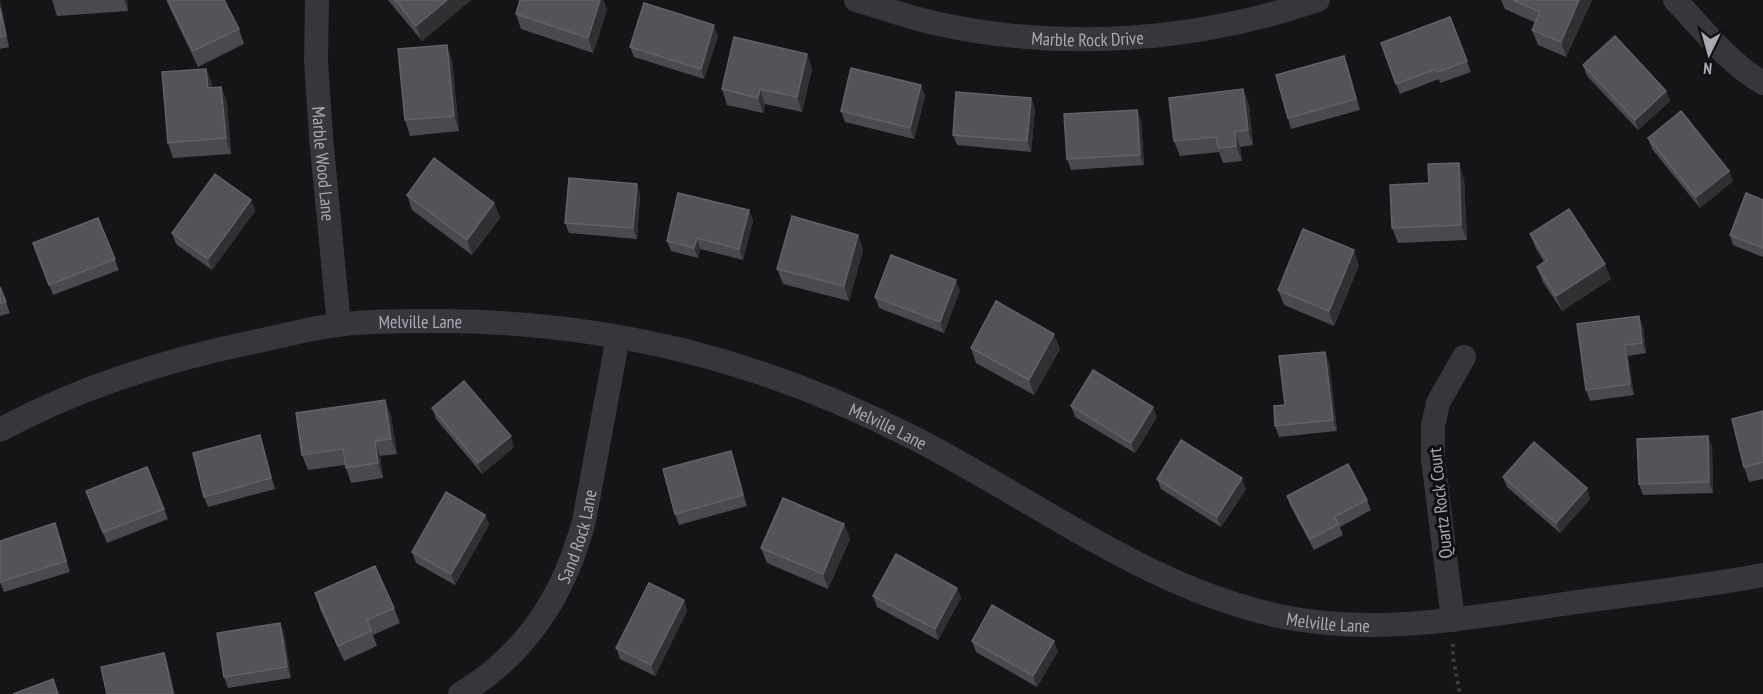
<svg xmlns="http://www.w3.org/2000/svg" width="1763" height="694" font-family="'PT Sans Narrow',sans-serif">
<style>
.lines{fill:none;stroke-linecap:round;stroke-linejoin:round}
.path{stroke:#3d3d42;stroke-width:4;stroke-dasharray:3 4.5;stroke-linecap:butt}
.minor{stroke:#36363b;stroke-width:24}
.wall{fill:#49494e}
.shaded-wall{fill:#303033}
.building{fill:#535459;stroke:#616167;stroke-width:1.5}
.labels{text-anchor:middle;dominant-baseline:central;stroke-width:6;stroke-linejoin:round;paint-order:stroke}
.street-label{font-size:18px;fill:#a8aab5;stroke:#101012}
</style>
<rect width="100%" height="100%" fill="#151517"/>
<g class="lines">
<path class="path" d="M1453,644V658L1460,694"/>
<g class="minor">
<path id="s1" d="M317,0L316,60L321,137L339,325"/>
<path id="s2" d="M856,0C880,7 905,16 930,22C1059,52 1194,42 1318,0"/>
<path d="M1675,0C1703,29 1728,63 1763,83"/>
<path id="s3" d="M0,430C79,387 166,360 253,342C283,336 314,327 344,324C378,320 412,321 446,321C614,323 760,360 910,436C1033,498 1147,589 1284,617C1380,636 1475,617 1570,603C1634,594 1699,587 1763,575"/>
<path d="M1453,620L1433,459V426L1438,403L1464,357"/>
<path id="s4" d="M460,694C527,654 564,595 584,521L618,337"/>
</g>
</g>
<path class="wall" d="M52,0H127L128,11L57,16Z
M166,0H224L239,29L244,44L198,67Z
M388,0H471L422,41Z
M1501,0H1592L1566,57L1538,45L1532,30L1536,23L1505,9Z
M0,1L9,47L0,49Z
M607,10L593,53L521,29L516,14Z
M1450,17L1471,72L1440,83L1439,79L1400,94L1381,43Z
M718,36L704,79L634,57L630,47Z
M807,54L812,69L802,112L765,104L763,113L727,105L722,89Z
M452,60L459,131L410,136L405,120Z
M1583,65L1666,91L1670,101L1638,130L1587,76Z
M1348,67L1360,110L1291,129L1288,118Z
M206,69L212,84V88L221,87L227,102L231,154L173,158L168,143Z
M921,85L925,96L914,139L845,122L841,111Z
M1243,89L1249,105L1253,145L1240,147L1242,161L1223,163L1219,152L1180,156L1174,141Z
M1031,98L1035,109L1031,152L957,145L953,135Z
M1137,110L1141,120L1144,165L1071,170L1067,159Z
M1648,138L1729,171L1733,181L1700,208L1652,149Z
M1464,179L1467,240L1398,243L1392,228L1429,183Z
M640,194L637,239L569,233L565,223Z
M407,195L494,203L500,218L472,255L412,210Z
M251,200L255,211L212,270L176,244L172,233Z
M1763,200V257L1733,245L1730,235Z
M749,210L753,221L743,260L700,249L698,258L671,251L667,241Z
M98,218L119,270L53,295L33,243Z
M1530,234L1611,279L1562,311L1543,282L1537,267L1544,262L1536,249Z
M858,235L863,250L849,301L783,284L777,269Z
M1359,265L1334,326L1284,305L1278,290Z
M0,287L10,313L0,316Z
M960,290L944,333L879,308L875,297Z
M1577,324L1643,327L1646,353L1628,356L1634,395L1590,401L1586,390Z
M971,348L1060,349L1034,395L976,363Z
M1329,362L1337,431L1279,437L1275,426L1285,405Z
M1071,406L1157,417L1135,453L1075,417Z
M432,408L514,447L482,474L436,419Z
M1763,411V479L1749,482L1744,467Z
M391,416L397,454L380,456L383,478L351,483L345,465L308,470L302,455Z
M260,435L263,446L275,489L208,507L204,497Z
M1708,436L1712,447L1713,493L1643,495L1639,484Z
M731,451L747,506L679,525L675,514Z
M147,467L168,519L107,543L86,491Z
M1503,477L1587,488L1590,499L1560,533L1507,487Z
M1157,479L1246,489L1221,527L1161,489Z
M1287,496L1367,500L1371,510L1340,527L1343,535L1314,550L1291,507Z
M485,515L489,525L455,585L416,563L412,552Z
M844,524L850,539L828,589L767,563L761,548Z
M59,534L70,572L4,592L0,582Z
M957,588L961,598L938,640L877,607L873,596Z
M315,593L394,608L400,623L373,635L377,646L344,661L320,609Z
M684,600L687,611L655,676L620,659L616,648Z
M284,633L291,678L228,688L224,677Z
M972,641L1058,651L1037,687L976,652Z"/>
<path class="shaded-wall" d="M124,0H127L128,11Z
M447,0H471L422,41L416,26Z
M600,0H604L607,10L593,53L588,38Z
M1579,0H1592L1566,57L1561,42Z
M0,1L9,47L6,36L0,8Z
M714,25L718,36L704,79L701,69Z
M447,45L452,60L459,131L454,116Z
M807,54L812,69L802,112L797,97Z
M1344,56L1348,67L1360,110L1356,99Z
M206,69L212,84L214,103L208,88Z
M921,85L925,96L914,139L910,128Z
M221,87L227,102L231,154L226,138Z
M760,89L765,104L763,113L758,98Z
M1243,89L1249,105L1253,145L1248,130Z
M1666,91L1670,101L1638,130L1635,120Z
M1031,98L1035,109L1031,152L1027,141Z
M1137,110L1141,120L1144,165L1140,155Z
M1235,131L1240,147L1242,161L1236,146Z
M1459,163L1464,179L1467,240L1461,225Z
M1729,171L1733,181L1700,208L1696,197Z
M637,184L640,194L637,239L633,228Z
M251,200L255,211L212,270L208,259Z
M494,203L500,218L472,255L467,240Z
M749,210L753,221L743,260L739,249Z
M858,235L863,250L849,301L844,286Z
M697,238L700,249L698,258L694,248Z
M1354,250L1359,265L1334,326L1329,311Z
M1605,264L1611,279L1562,311L1556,296Z
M956,280L960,290L944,333L940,322Z
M1639,316L1643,327L1646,353L1642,343Z
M1054,334L1060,349L1034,395L1029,380Z
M1625,345L1628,356L1634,395L1630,384Z
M1325,352L1329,362L1337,431L1333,420Z
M385,400L391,416L397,454L391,439Z
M1153,407L1157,417L1135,453L1131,443Z
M260,435L263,446L275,489L271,478Z
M511,436L514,447L482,474L478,463Z
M1708,436L1712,447L1713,493L1709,482Z
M375,441L380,456L383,478L378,463Z
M731,451L735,462L747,506L743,495Z
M1242,478L1246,489L1221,527L1217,517Z
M1587,488L1590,499L1560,533L1556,523Z
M485,515L489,525L455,585L451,574Z
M844,524L850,539L828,589L823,574Z
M957,588L961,598L938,640L935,629Z
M684,600L687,611L655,676L651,665Z
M280,623L284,633L291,678L287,667Z
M1054,641L1058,651L1037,687L1033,676Z
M164,653L168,664L175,694H173Z"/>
<path class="building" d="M168,0H224L239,29L193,51Z
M395,0H447L416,26Z
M520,0H600L588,38L516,14Z
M1513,0H1579L1561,42L1532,30L1540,12Z
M644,3L714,25L701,69L630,47Z
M0,8L6,36L0,37Z
M1450,17L1467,61L1437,72L1435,69L1396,84L1381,43Z
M1615,36L1666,91L1635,120L1583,65Z
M734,37L807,54L797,97L760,89L758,98L722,89Z
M447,45L454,116L405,120L398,49Z
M1344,56L1356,99L1288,118L1276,75Z
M851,68L921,85L910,128L841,111Z
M206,69L208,88L221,87L226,138L168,143L162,72Z
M1243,89L1248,130L1235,131L1236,146L1218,148L1216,137L1174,141L1169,98Z
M956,92L1031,98L1027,141L953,135Z
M1137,110L1140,155L1067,159L1064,114Z
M1681,111L1729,171L1696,197L1648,138Z
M434,158L494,203L467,240L407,195Z
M1459,163L1461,225L1392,228L1390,185L1429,183L1428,164Z
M215,174L251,200L208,259L172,233Z
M569,178L637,184L633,228L565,223Z
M678,193L749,210L739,249L697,238L694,248L667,241Z
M1746,193L1763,200V248L1730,235Z
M1569,209L1605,264L1556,296L1537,267L1547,260L1530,234Z
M792,216L858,235L844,286L777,269Z
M98,218L115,259L49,285L33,243Z
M1303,229L1354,250L1329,311L1278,290Z
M891,255L956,280L940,322L875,297Z
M0,287L6,302L0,304Z
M996,301L1054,334L1029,380L971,348Z
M1639,316L1642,343L1625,345L1630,384L1586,390L1577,324Z
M1325,352L1333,420L1275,426L1274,406L1285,405L1279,356Z
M1093,370L1153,407L1131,443L1071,406Z
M464,381L511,436L478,463L432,408Z
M385,400L391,439L375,441L378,463L346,468L343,449L302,455L296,413Z
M1763,411V462L1744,467L1732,419Z
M260,435L271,478L204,497L193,453Z
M1708,436L1709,482L1639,484L1637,439Z
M1181,440L1242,478L1217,517L1157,479Z
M1534,442L1587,488L1556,523L1503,477Z
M731,451L743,495L675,514L663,469Z
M1348,464L1367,500L1334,517L1339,524L1310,539L1287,496Z
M147,467L164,509L103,532L86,491Z
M446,492L485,515L451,574L412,552Z
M783,498L844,524L823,574L761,548Z
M55,523L66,561L0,582V541Z
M896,554L957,588L935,629L873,596Z
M375,566L394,608L367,620L371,631L338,646L315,593Z
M649,583L684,600L651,665L616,648Z
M992,605L1054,641L1033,676L972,641Z
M280,623L287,667L224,677L217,633Z
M164,653L173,694H107L101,667Z
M53,679L58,694H13Z"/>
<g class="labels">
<g class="street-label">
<text stroke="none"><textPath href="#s2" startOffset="236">Marble Rock Drive</textPath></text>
<text stroke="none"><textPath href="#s1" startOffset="164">Marble Wood Lane</textPath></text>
<text stroke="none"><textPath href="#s3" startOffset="438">Melville Lane</textPath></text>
<text stroke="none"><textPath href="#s3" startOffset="922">Melville Lane</textPath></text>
<text transform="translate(1440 503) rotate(-96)">Quartz Rock Court</text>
<text stroke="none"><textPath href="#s4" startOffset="202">Sand Rock Lane</textPath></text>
<text stroke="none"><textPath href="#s3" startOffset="1408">Melville Lane</textPath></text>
</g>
</g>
<g transform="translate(1709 54) rotate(185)" stroke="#101012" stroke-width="4.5" paint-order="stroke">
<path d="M0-4.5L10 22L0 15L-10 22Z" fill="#a8aab5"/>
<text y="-9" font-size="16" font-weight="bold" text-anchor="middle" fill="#a8aab5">N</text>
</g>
</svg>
